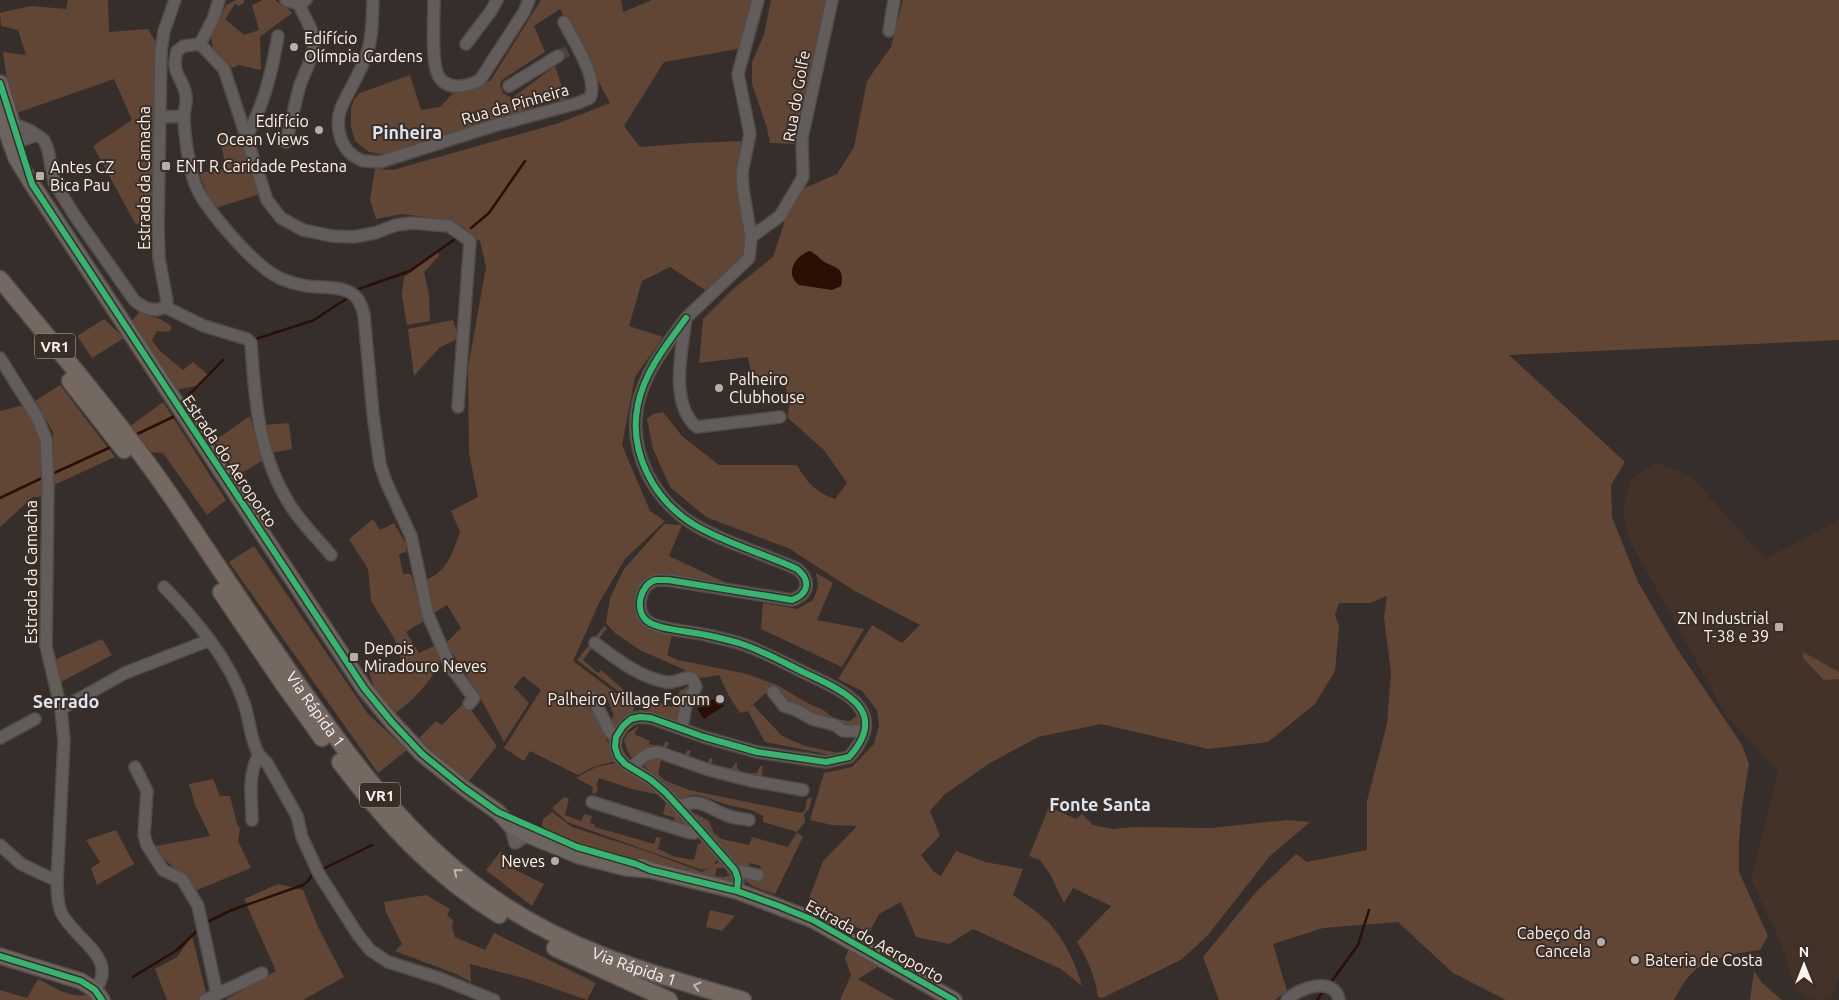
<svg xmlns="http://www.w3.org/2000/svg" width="1839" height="1000" font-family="Ubuntu,sans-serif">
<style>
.built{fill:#433228}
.green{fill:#614636}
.water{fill:#2b0f04}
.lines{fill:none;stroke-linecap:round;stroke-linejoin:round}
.stream{stroke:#2b0f04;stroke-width:2.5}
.minor-tunnel{stroke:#49423e;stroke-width:11;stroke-dasharray:11 5.5;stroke-linecap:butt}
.minor-casing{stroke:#514b48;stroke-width:14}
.major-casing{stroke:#514b48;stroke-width:18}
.highway-casing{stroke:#514b48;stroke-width:19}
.minor{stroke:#625d5a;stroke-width:11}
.major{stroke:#6c645e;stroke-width:15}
.highway{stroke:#746861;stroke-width:16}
.cycleway-casing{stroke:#392d26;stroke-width:9}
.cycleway{stroke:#33b770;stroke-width:6}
.oneway{stroke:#beb4af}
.poi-dot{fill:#b6aea9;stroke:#392d26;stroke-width:2}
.labels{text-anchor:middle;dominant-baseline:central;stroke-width:4;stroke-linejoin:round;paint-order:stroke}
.shield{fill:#392d26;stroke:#c1b8b2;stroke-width:1}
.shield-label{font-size:15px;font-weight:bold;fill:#fbf3ee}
.poi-label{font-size:16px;fill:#fbf3ee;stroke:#392d26;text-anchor:start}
.street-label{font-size:16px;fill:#fbf3ee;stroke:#392d26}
.neighbourhood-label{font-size:18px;font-weight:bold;fill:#dce4f2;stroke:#392d26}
</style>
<rect width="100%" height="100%" fill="#352e2a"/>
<path class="built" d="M1656,462L1690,475L1765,559L1839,520V977L1832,998L1827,1000L1807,999L1795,987L1781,944L1751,879L1778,772L1727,717L1629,539L1623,509L1631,479Z"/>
<path class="green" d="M68,0H108L109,32L148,29L156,42L154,213L136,225L93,146L132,120L114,79L14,114L7,80L3,52L26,55L18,30L1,26L0,13L31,6L66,9Z
M236,0H244V3L239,6L235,4L225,19L244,35L259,30L252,5L263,0H275C281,5 288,7 292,13L260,37L261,70L239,65L232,68L213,48L211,37L226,5Z
M541,0H621L623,12L652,0H756L743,48L664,62L624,126L640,147L692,143L744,141L748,255L705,290L670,267L642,281L629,326L663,337L635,377L622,445L650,511L665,521L625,559L599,603L573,661L634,707L633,715L614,728L609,722L614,716L607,698L601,700L593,692L588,697L594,707L615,761L593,767L578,775L530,751L524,761L504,748L541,690L523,676L514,687L529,703L504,742L479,695L446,643L461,628L447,605L434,613L424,581C448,571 452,554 460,532L451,511L478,497L469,454L468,368L486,267L480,241L432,218L402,214L376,219L370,199L375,169L393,170L559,123L610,103L560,9L534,26L545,52L502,80L500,85L503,93L512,98L555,66L567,102L563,104L558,99L532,107L529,112L395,153L381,154L369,152L355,141L351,126V109L354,99L360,93L410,75L421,110L440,107L455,91C469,91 480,87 491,80Z
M771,0H829L794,144L770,143L767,128L752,84V62L764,35Z
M903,0H1839V340L1509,355L1625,462L1611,485L1612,517L1638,582L1676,647L1742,745L1749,764L1742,807L1739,841V872L1768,936L1760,950C1742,952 1707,959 1694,971C1685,979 1679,991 1674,1000H1506L1453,973L1398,922L1323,928L1273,944L1287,991L1275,1000H1219L1203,957L1257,891L1296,854L1307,862L1367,850V801L1387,724L1391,673L1384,617L1387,596L1370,603H1339L1335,615L1339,626L1335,671L1315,704L1268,742L1209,749L1101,724L1038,737L990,763L945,794L930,811L940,836L921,855L934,872L941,876L956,851L985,862L1023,869L1013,895C1025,904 1040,913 1050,924C1065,941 1076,964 1082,986L1061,969L973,929L949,944L916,937L901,902L879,914L869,933L807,904L823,861L857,826L832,825L810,820L824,773L852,767L874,744L879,726L877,710L862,691L838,679L872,625L902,643L920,625L853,590L790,549L706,517L670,487L653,449L647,419L653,414L663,412L682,436L719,465H797C806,482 817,493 835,499L847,483L824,450L788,418L789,404L784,378L753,382L748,357L699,363L703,319L734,288L773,257L787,214L800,190L837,174L854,147L867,81L891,47Z
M241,135L260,194L216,208L207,193L199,173L226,169L220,138Z
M438,252L439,256L424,272L429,295L430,321L407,325L402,295L404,277Z
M139,312C153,319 160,316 172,327L169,332L157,331L152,340L160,351L183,370L193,362L208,375L196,386L175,390L131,322Z
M104,319L124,338L92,358L77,336Z
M453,320L459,338L439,348L414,376L408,329Z
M60,385L115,457L54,485L53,432L35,401Z
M163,402L226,500L207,515L163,453L147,452L129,427Z
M24,405L42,441L45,497H33L0,527V411Z
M250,416L262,461L238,475L214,441Z
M289,423L292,449L271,453L264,425Z
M373,519L380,530L394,523L406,544V552L399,554L403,574H411L424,621L406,632L419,653L436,645L440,663C428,685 415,698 395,714L375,689L368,669L401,661L398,646L391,633L371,601L368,569L349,539Z
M664,524L682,525L669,556L735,587L656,575L639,587L634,604L652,628L672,635L667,655L678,660L747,674L777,685L811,705L822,709L835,719L849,721L857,716L860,722L858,727H844L786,703L771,688L753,705L782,736L805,746L843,754L826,759V754L765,742L748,711L740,713L729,696L719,675L702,678L696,676H683L685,670L640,650L615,633L606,623L610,598L624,569Z
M254,546L368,714L407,750L378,773L229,562Z
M816,573L833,583L817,620L864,629L842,667L761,629L763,603L797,609L813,600L818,587Z
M604,626L607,628L583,660L598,673L601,670L625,691L672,707L680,691L690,685L694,686L680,721L666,718L639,707L577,660Z
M102,639L112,655L61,682L56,659Z
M1803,652L1839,672V679L1824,680L1803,658Z
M464,703L471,710L497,746L468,782L417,740L436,721L442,725Z
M639,726L634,734L650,741L649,744L662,748L666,741L669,743L666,749L684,755L688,750L691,751L689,756L707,764L710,758L713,759L711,764L728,770L734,766L736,762L737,763V768L742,773H757L760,766H763L762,776L759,780L666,754L635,760C628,756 626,747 624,740L628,733Z
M657,758L661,760L658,774L664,780L689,790L801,813L805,811L807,799L812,797L809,809L804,814L805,822L797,832L803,837L775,894C764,890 749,887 742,877L760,876L761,866L750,863L747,870L741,868L692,812L709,821L714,833L722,839L749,845L752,837L788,847L797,832L763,822V816C752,808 741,809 729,805C715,802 705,794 690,795V800L683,801L644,766L648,760Z
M615,763C625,774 638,778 651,787C666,797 678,811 689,826L674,822L675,818L663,814L666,802L656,794L632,789L599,778L596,786L598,787L596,794L592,793L593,787L576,778L596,767Z
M213,779L220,796H230L237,824L240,829L238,841L251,868L192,892L185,878L151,847L210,836L195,805L189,784Z
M564,797L569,799L565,815L581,821L584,814L592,816L590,823L594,824L595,827L654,844L656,837L661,838L658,849L676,857L694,860L698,844L705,842L718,859L713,865L719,862C726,865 729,867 731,874H727V868H717L715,876L724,877L732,875V878L730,880L726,881L657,866L604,852L542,830L543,819L552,812L572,827L646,851L702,872L709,868L702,870L567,822L552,808Z
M1049,807L1076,819L1082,814L1093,825L1112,829L1134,827L1211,828L1287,820L1310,822L1270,856L1208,935L1181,960L1102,998L1098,997C1095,977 1088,960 1077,942L1111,906L1073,888L1064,903L1050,874L1040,860L1029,856Z
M116,830L134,864L97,885L91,868L100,862L86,840Z
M501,851L504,864L544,884L532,906L486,870Z
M278,884L303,890L318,927L344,977L303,1000H225L276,971L244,899Z
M426,895L450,909L447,915L453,920L452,927L455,937L485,950L494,933L596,983L587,1000L527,979L470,964L471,982L456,974L395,951L402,944L386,912L384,902Z
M710,910L735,916L722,931L706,927Z
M192,936L207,996L200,1000H167L155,969L177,957Z
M849,949L879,966L858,979L895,1000H840L851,975L845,958Z
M1754,971L1762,983L1782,1000H1750Z
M38,979C54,987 71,1000 89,994L92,1000H0V990L27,998Z"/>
<path class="water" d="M810,251C815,253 818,257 823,261C836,269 845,266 841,286L832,290L799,285C784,274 795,255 810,251Z
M717,697L719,699L722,700L724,706L704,719L697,709Z"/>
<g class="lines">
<path class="stream" d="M471,228L489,213L525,161
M356,290L410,271L455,239
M256,339L314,320L349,297
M182,402L223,360
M133,436L175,416L176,413
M52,474L113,446
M0,498L44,477
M321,870L372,845
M207,922L232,910L303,885L308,881L312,875
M133,977L177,950L199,929
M1329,985L1358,945L1369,910
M1317,1000L1325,989"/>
<path class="minor-tunnel" d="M558,56L571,49"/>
<g class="minor-casing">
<path id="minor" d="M219,0L213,19L200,44L184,46L177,51C170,76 184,76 186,97C187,103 184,110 184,116C184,133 189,168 195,184C204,208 251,261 274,275C282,280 296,284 306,286C321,288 341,285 354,295C360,300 362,307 364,315L373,414L380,464L386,482L411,536L428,615L450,666L474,698L469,704
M286,0L299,4L306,0
M373,0C372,18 373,36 367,53C361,73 349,89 341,108C334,128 341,152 361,160C367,162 374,161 380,162L493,126L578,103L590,98C599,78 573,41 564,22
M434,0C434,17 431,61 438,75C446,91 467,87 480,80L524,12L529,0
M758,0L738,74L750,134L742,172L743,189L751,237L749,258L686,318C682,348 669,405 697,427L780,417
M889,31L894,0
M200,44L224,69L267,200L281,218L303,230L332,236L353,237L375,233L396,225L411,223L449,226L470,241L458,407
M466,44L491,11L497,0
M509,86L558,56
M161,117L184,116
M12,123L31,131L44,140L48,150L54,182L75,216L134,300C143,308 154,313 165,307L167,301L159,258L158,224L161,51L164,31L175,0
M246,137C264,106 272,71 278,36
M17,138L23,140L37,135
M286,142C291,123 295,103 300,85C305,71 315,55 314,40C313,28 303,16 299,4
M751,237L780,216L803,177L802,138L832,0
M165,307L204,326L247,339L251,343C255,401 258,454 290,505C301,523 318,539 331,555
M686,318C667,344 645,371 638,404C628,451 653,499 693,524C722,542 765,554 797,569C811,580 809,594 792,600L668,580C664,580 659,580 656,580C640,584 634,610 647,621C659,630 690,631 706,635C717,637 728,640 739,643C761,650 781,661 801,671C838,689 893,708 849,757L826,762L757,752L704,737L651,718L640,717L631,719L623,726L616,737L615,747L618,756L625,764L651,780L665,792L699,829L735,870L738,879L737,891
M0,358L37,417L46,439L48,483L46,646L61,709L64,741L57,881C57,891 57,902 61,912C73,939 120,957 95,990
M164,587C196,620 229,659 244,703C250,720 250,740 259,755C247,775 252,798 252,820
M595,643C617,659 638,677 666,682C676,684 683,676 692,678L696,687L686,704L682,728
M773,692L784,706L796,710L812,719L835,725L843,731H864
M593,698L610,732L616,737
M61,709L125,673L210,640
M0,738L35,719
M259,755L267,763L297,816L302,837L319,874L358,935L370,950L388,962L439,978L494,1000
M135,767L147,791L144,835L147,845L163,870L182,879L198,906L217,994
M632,768C640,759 645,753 658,752L709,770L752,781L803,790
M592,802L687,832L694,833L699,829
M679,806C704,797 707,809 729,816C735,818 743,819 749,820
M510,825L515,843L528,835
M0,845L21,864L57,881
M735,870L758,875
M205,1000L262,973
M1287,1000C1299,987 1335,976 1339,1000"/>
</g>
<g class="major-casing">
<path id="major" d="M0,83L12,123
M0,113L16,158L32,184L364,688L391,721L422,754L464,788L498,812L510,825L528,835L579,856L626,868L650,870
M641,866L650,870L737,891L813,920L954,1000
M0,956L81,981L95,990L102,1000"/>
</g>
<g class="highway-casing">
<g id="highway">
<path id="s1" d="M0,279C60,352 122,424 175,502C222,572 268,643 317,711C368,783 422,850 496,900C575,954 654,974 743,1000"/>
<path d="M70,381L124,450"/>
<path d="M221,592L282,682L322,738"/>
<path d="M340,762C386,823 434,875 499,915"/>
<path d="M555,948L669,1000"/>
</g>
</g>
<use href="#minor" class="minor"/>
<use href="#major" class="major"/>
<use href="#highway" class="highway"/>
<g class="cycleway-casing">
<path id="cycleway" d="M0,83L32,184L364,688L391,721L422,754L464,788L498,812L577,847L636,864L650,870L737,891L779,906L813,920L954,1000
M686,318C667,344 645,371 638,404C628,451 653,499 693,524C722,542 765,554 797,569C811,580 809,594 792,600L668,580C664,580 659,580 656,580C640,584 634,610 647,621C659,630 690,631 706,635C717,637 728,640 739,643C761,650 781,661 801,671C838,689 893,708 849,757L826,762L757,752L704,737L651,718L640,717L631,719L623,726L616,737L615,747L618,756L625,764L651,780L665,792L699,829L735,870L738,879L737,891
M0,956L81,981L95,990L102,1000"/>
</g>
<use href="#cycleway" class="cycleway"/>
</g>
<defs><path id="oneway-chevron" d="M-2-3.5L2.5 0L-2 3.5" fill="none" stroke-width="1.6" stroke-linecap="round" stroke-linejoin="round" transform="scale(1.25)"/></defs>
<g class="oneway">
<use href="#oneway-chevron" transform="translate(457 872) rotate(-141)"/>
<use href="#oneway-chevron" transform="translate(697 986) rotate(-164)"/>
</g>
<g class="poi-dot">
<circle cx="294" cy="47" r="5"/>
<circle cx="319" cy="130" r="5"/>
<rect x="161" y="161" width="10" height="10" rx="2.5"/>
<rect x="35" y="171" width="10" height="10" rx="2.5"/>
<circle cx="719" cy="388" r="5"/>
<rect x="1774" y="622" width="10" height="10" rx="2.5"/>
<rect x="349" y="652" width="10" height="10" rx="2.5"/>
<circle cx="720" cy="699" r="5"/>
<circle cx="555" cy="861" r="5"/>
<circle cx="1601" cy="942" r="5"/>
<circle cx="1635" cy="960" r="5"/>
</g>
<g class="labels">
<g class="shield">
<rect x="35" y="333.5" width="40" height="25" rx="4"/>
<rect x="360" y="782.5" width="40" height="25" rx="4"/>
</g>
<g class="shield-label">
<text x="55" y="346">VR1</text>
<text x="380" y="795">VR1</text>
</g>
<g class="poi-label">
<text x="304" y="38">Edifício<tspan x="304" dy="18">Olímpia Gardens</tspan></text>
<text x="309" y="121" text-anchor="end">Edifício<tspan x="309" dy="18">Ocean Views</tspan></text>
<text x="176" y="166">ENT R Caridade Pestana</text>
<text x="50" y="167">Antes CZ<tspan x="50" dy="18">Bica Pau</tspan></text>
<text x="729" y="379">Palheiro<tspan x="729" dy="18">Clubhouse</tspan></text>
<text x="1769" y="618" text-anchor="end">ZN Industrial<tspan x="1769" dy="18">T-38 e 39</tspan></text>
<text x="364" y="648">Depois<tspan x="364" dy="18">Miradouro Neves</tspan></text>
<text x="710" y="699" text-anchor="end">Palheiro Village Forum</text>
<text x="545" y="861" text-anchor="end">Neves</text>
<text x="1591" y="933" text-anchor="end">Cabeço da<tspan x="1591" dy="18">Cancela</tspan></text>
<text x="1645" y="960">Bateria de Costa</text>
</g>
<g class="street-label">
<text transform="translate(796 96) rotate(-80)">Rua do Golfe</text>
<text transform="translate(515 104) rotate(-16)">Rua da Pinheira</text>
<text transform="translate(144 178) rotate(-90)">Estrada da Camacha</text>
<text transform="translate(230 461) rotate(56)">Estrada do Aeroporto</text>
<text transform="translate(31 572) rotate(-90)">Estrada da Camacha</text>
<text stroke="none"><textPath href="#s1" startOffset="534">Via Rápida 1</textPath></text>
<text transform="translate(875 941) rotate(29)">Estrada do Aeroporto</text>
<text stroke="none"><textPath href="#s1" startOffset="952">Via Rápida 1</textPath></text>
</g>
<g class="neighbourhood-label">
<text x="407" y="132">Pinheira</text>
<text x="66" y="701">Serrado</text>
<text x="1100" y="804">Fonte Santa</text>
</g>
</g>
<g transform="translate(1804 965)" stroke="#392d26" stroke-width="4" paint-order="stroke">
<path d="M0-4L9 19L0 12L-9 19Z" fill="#fbf3ee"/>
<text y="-8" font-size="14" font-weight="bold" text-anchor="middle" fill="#fbf3ee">N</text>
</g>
</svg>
